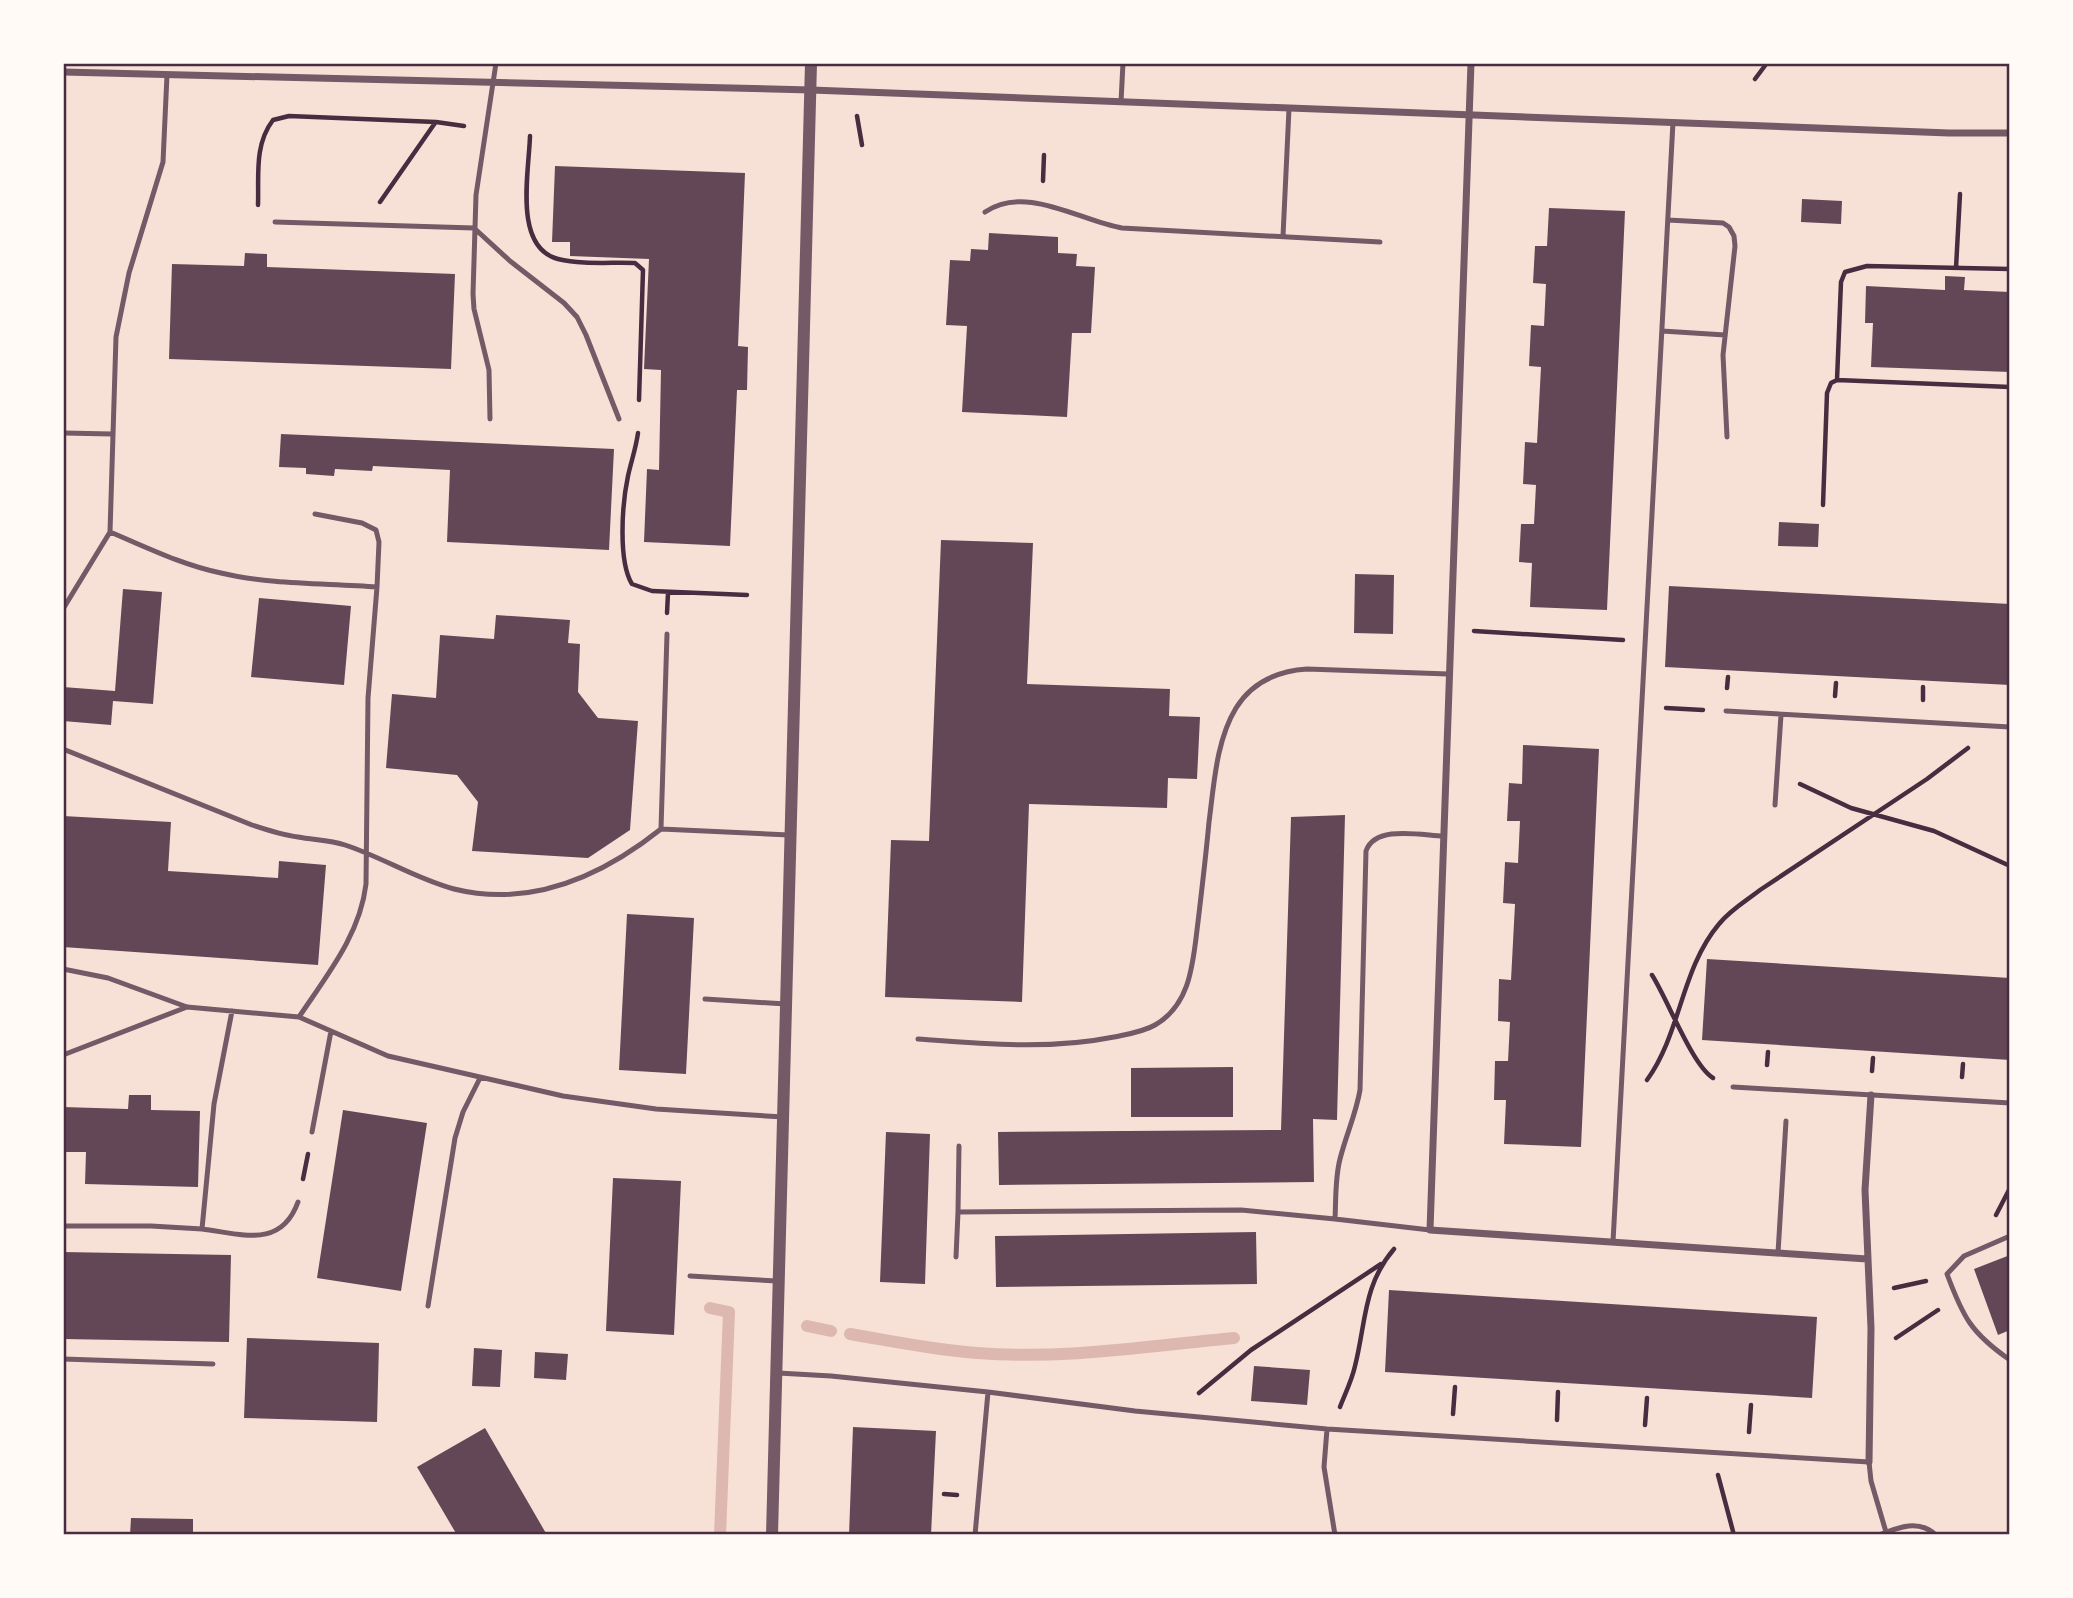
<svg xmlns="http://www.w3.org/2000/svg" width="2073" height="1598" font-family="'Sofia Sans Condensed',sans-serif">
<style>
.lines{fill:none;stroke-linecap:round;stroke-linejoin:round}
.stream{stroke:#dcb8b0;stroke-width:12}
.building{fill:#644757}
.path{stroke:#4a2c40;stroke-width:4.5}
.service{stroke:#755966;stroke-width:5}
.minor{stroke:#755966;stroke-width:7}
.tertiary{stroke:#755966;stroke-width:12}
.neatline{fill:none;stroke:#4a2c40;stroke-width:2.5}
</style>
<rect width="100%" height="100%" fill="#f7e1d7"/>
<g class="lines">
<path class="stream" d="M710,1308L729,1312L720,1535
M807,1326L831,1331
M850,1334C892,1341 934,1350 977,1353C1063,1360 1149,1346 1234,1338"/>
</g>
<path class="building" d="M555,166L745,173L738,346L748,347L747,390H737L730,546L644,542L647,469L659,470L661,370L644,369L649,259L570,256V242H552Z
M1802,199L1842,201L1841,224L1801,222Z
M1549,208L1625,211L1607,610L1530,607L1532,563L1519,562L1521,524H1534L1536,485L1523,484L1525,442L1537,443L1541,367L1529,366L1531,325L1544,326L1546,284L1533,283L1535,246H1547Z
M989,233L1058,237V253L1077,254L1076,266L1095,267L1091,333H1072L1067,417L962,412L967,326L946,325L950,260L970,261L971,249L988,250Z
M245,253L267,254V267L455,274L451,369L169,359L172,264L244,266Z
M1945,276L1965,277L1964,290L2010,292V372L1871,367L1873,323H1865L1866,286L1945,290Z
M281,434L614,449L609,550L447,542L450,470L373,466L372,471L335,469L334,476L306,474V468L279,467Z
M1779,522L1819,524L1818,547L1778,546Z
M941,540L1033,543L1027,684L1170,689L1169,716L1200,717L1197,779L1168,778L1167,808L1029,804L1022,1002L885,997L891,840L929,841Z
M1355,574L1394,575L1393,634L1354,633Z
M1669,586L2010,604V685L1665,667Z
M123,589L162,592L153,704L113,701L111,725L63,721V687L115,691Z
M259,598L351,606L344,685L251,677Z
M496,615L570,620L568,643L580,644L578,692L598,718L638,721L630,830L588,858L472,851L478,802L457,775L386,768L392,694L436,698L440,635L494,639Z
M1523,745L1599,749L1581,1147L1504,1144L1506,1100H1494L1495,1061H1508L1510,1022L1498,1021L1499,979L1511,980L1515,904L1503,903L1505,862L1518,863L1520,821H1507L1509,783L1522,784Z
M1345,815L1337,1120L1313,1119L1314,1182L999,1185L998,1132L1281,1130L1291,817Z
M63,816L171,822L168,871L278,878L279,861L326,865L318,965L63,947Z
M627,914L694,918L686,1074L619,1070Z
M1707,959L2010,978V1060L1702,1040Z
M1233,1067V1117H1131V1068Z
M129,1095H151V1110L200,1111L198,1187L85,1184L86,1152H63V1107L128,1109Z
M343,1110L427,1123L401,1291L317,1278Z
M886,1132L930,1134L925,1284L880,1282Z
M613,1178L681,1181L674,1335L606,1331Z
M1256,1232L1257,1284L996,1287L995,1236Z
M63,1252L231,1255L229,1342L63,1339Z
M2010,1255V1330L1998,1335L1974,1269Z
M1389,1290L1817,1317L1812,1398L1385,1372Z
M247,1338L379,1343L377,1422L244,1418Z
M474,1348L502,1350L500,1387L472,1386Z
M535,1352L568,1354L566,1380L534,1378Z
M1254,1366L1310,1370L1307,1405L1251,1401Z
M853,1427L936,1431L931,1535H849Z
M485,1428L547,1535H457L417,1467Z
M131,1518L193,1519V1535H130Z"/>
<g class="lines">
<path class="path" d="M1755,79L1767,63
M857,116L862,145
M530,136C529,172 513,247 558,259C582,265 611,262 635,263L643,270L639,400
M1043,181L1044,155
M380,202L435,123
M258,205C259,176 254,145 273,120L289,116L436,122L464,126
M1956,268L1960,194
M2010,269L1867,266L1845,272L1841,282L1837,380L2010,387
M638,433C636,448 631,462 628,476C622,504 618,561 632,584L652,591L747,595
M1823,505L1827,393L1831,383L1837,380
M667,613L668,593
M1474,631L1623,640
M1727,688L1728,677
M1835,696L1836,683
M1923,700V687
M1666,708L1703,710
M1800,784L1851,808L1934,831L2010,866
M1652,975C1668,1000 1692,1065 1713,1078
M1767,1065L1768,1052
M1872,1071L1873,1058
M1962,1077L1963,1064
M1647,1080C1681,1033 1681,969 1719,924C1730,910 1746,901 1760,890L1927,779L1968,748
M303,1179L308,1154
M1996,1215L2010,1188
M1894,1288L1926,1281
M1896,1338L1938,1310
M1199,1393L1251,1350L1381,1264
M1340,1407C1345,1394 1352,1380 1355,1366C1366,1323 1363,1285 1394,1249
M1453,1414L1455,1387
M1557,1420L1558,1392
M1645,1425L1647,1398
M1749,1432L1751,1405
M1718,1475L1734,1535
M944,1494L957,1495"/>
<path class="service" d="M1121,102L1123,63
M985,212C1026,184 1080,221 1122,228L1380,242
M1668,220L1723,223L1729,227L1734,236L1735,246L1723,355L1727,437
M275,222L474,228L510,261L564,303L577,317L586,335L619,419
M1283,236L1289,109
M1662,331L1725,335
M490,419L489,370L474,309L473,294L476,195L496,63
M63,433L112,434
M315,514L362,523L376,530L379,542L377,587
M63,609L110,532
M667,634L661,829L789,835
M1726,711L2010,727
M63,749L252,825C267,830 282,835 298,837C314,840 330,840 345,845C382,857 416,879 454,889C531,908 602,876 661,829
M1775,805L1781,715
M63,969L108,978L187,1007L299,1017C327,975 360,935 366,884L368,698L377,587C325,583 271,585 221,573C182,565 146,547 110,532L116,337L129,273L163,162L167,75
M705,999L786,1004
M232,1011L214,1104L202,1229C242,1234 281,1249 298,1202
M299,1017L388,1056L563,1096L656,1109L783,1117
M918,1039C984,1044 1050,1050 1114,1037C1128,1034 1143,1032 1155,1025C1192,1004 1193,960 1198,922C1202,888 1206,855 1209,822C1214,785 1216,741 1236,708C1252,682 1278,671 1307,669L1448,674
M63,1055L187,1007
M1733,1087L2010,1103
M312,1132L331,1031
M958,1212L959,1146
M1335,1219L1430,1230
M63,1226H151L202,1229
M2010,1236L1964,1256L1947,1274C1963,1317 1971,1333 2010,1360
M1613,1242L1673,122
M1778,1253L1786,1121
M956,1257L958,1212L1241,1210L1335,1219C1336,1199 1335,1178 1340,1159C1346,1135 1356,1114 1360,1090L1366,851C1375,825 1420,835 1443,836
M690,1276L777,1281
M428,1306L455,1138L463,1112L480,1078
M63,1359L213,1364
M778,1373L831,1376L988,1392L975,1535
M988,1392L1135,1411L1327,1429L1869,1462L1871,1481L1886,1532
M1327,1429L1324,1467L1335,1535
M1879,1535C1899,1527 1919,1519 1936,1535"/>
<path class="minor" d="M1471,63L1430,1230L1867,1259
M63,72L811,90L1949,133H2010
M1869,1462L1871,1328L1865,1190L1871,1095"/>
<path class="tertiary" d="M772,1535L811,63"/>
</g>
<rect width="2073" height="1598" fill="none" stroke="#fffaf5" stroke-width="130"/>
<rect x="65" y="65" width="1943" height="1468" class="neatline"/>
</svg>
